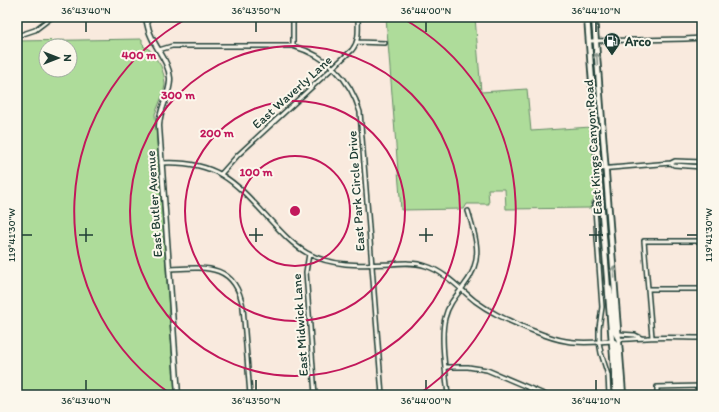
<svg xmlns="http://www.w3.org/2000/svg" width="719" height="412" font-family="Itim,sans-serif">
<style>
.grass{fill:#aedc9a;stroke:#668c67;fill-rule:evenodd}
.lines{fill:none;stroke-linecap:round;stroke-linejoin:round}
.minor-casing{stroke:#1f3d34;stroke-width:6}
.tertiary-casing{stroke:#1f3d34;stroke-width:7}
.secondary-casing{stroke:#1f3d34;stroke-width:8}
.minor{stroke:#fbf7ec;stroke-width:3}
.tertiary{stroke:#fbf7ec;stroke-width:4}
.secondary{stroke:#fbf7ec;stroke-width:4.5}
.oneway{stroke:#8d9a90}
.ticks{fill:none;stroke:#1f3d34;stroke-width:1.5}
.ring{fill:none;stroke:#c2185b;stroke-width:2}
.labels{text-anchor:middle;dominant-baseline:central;stroke-width:4;stroke-linejoin:round;paint-order:stroke}
.poi-label{font-size:13px;font-weight:bold;fill:#1f3d34;stroke:#fbf7ec;text-anchor:start}
.street-label{font-size:13px;fill:#1f3d34;stroke:#fbf7ec}
.centre{fill:#c2185b;stroke:#fbf7ec;stroke-width:2}
.ring-label{font-size:12px;text-anchor:middle;font-weight:bold;fill:#c2185b;stroke:#fbf7ec;stroke-width:4;stroke-linejoin:round;paint-order:stroke}
.neatline{fill:none;stroke:#1f3d34;stroke-width:1.5}
.ticks-label{font-size:10px;text-anchor:middle;fill:#1f3d34}
</style>
<rect width="100%" height="100%" fill="#f9eade"/>
<filter id="ink" filterUnits="userSpaceOnUse"><feTurbulence type="fractalNoise" baseFrequency=".025" numOctaves="2"/><feDisplacementMap in="SourceGraphic" scale="8" xChannelSelector="R" yChannelSelector="G"/><feConvolveMatrix kernelMatrix="1 2 1 2 8 2 1 2 1" color-interpolation-filters="sRGB"/></filter>
<g filter="url(#ink)">
<path class="grass" d="M386,17H475L481,92L527,89L531,131L591,127L596,196L591,203L590,208L506,209L505,189H488L489,204H467L464,209L401,210Z
M142,39V43L144,45L143,46L150,50L161,66L164,76L165,85L163,94L155,114L175,395H17V41ZM46,46H70V70H46Z"/>
<g class="lines">
<g class="minor-casing">
<path id="minor" d="M293,17V46C327,56 350,78 360,112L382,395
M17,36L35,30L52,17
M589,41L685,39L702,38
M357,42L385,43
M159,50L172,46H293
M161,163C218,160 236,183 271,221C282,233 293,245 307,253C332,267 363,265 390,264C402,263 415,262 426,266C445,272 460,289 475,301C491,313 508,320 526,328C539,333 552,339 566,341C581,344 597,342 612,341
M671,163L674,165L702,167
M599,169L671,163L675,161L702,162
M221,174L238,155L352,50C360,40 358,29 358,17
M600,196L595,204V209L602,307L599,328V342L601,353L608,375L609,395
M309,254L306,272L315,395
M169,269C206,267 235,263 243,307L250,395
M648,289H702
M619,334L635,335L641,338
M652,337L644,241H702
M619,339C629,340 638,338 647,338C666,337 684,338 702,338
M446,367H468L487,370L546,395
M448,395C446,374 440,337 445,318C448,305 456,296 463,287C484,261 477,240 468,211
M657,395V387L702,386"/>
</g>
<g class="tertiary-casing">
<path id="tertiary" d="M146,17C147,24 149,32 152,38C158,51 169,63 170,78C171,94 159,108 159,126L178,395"/>
</g>
<g class="secondary-casing">
<path id="secondary" d="M587,17L616,395
M594,17L623,395
M609,287C614,300 611,332 619,339
M612,341L614,342L616,345L619,389L621,395"/>
</g>
<use href="#minor" class="minor"/>
<use href="#tertiary" class="tertiary"/>
<use href="#secondary" class="secondary"/>
</g>
<defs><path id="oneway-shaft" d="M-6 0H5M1.5-3L5.5 0L1.5 3" fill="none" stroke-width="1.6" stroke-linecap="round" stroke-linejoin="round"/></defs>
<g class="oneway">
<use href="#oneway-shaft" transform="translate(597 59) rotate(-94)"/>
<use href="#oneway-shaft" transform="translate(614 272) rotate(-95)"/>
</g>
</g>
<path class="ticks" d="M86,22V32M256,22V32M426,22V32M596,22V32M86,228V242M256,228V242M426,228V242M596,228V242M22,235H32M79,235H93M249,235H263M419,235H433M589,235H603M687,235H697M86,380V390M256,380V390M426,380V390M596,380V390"/>
<g class="ring">
<circle cx="295" cy="211" r="55"/>
<circle cx="295" cy="211" r="110"/>
<circle cx="295" cy="211" r="165"/>
<path d="M171 394A221 221 0 0 1 188 18M402 18A221 221 0 0 1 419 394"/>
</g>
<defs>
<g id="fuel-pin" transform="scale(0.9)"><path d="M0 17L-7.5 6A9.5 9.5 0 1 1 7.5 6Z" fill="#1f3d34" stroke="#fbf7ec"/><path d="M-5.5-6h7V0h2V4h1.3V-2.5L3-4.5l.8-.8L6-3V5H2.5V1h-1V6h-7ZM-4.2-4.7v3.2H.2V-4.7Z" fill="#fff"/></g>
</defs>
<g fill-rule="evenodd">
<use href="#fuel-pin" x="612" y="41"/>
</g>
<g class="labels">
<g class="poi-label">
<text x="625" y="41">Arco</text>
</g>
<g class="street-label">
<text transform="translate(292 92) rotate(-42)">East Waverly Lane</text>
<text transform="translate(593 147) rotate(-94)">East Kings Canyon Road</text>
<text transform="translate(356 191) rotate(-94)">East Park Circle Drive</text>
<text transform="translate(154 204) rotate(-94)">East Butler Avenue</text>
<text transform="translate(300 325) rotate(-94)">East Midwick Lane</text>
</g>
</g>
<circle cx="295" cy="211" r="6" class="centre"/>
<g class="ring-label">
<text x="139" y="59">400 m</text>
<text x="178" y="99">300 m</text>
<text x="217" y="137">200 m</text>
<text x="256" y="176">100 m</text>
</g>
<rect width="719" height="412" fill="none" stroke="#fbf7ec" stroke-width="44"/>
<g transform="translate(58 58) rotate(90)"><circle r="19" fill="#fbf7ec" stroke="#a3ada2"/>
<path d="M0-3L7 15L0 10L-7 15Z" fill="#1f3d34"/>
<text y="-6" font-size="11" font-weight="bold" text-anchor="middle" fill="#1f3d34">N</text>
</g>
<rect x="22" y="22" width="675" height="368" class="neatline"/>
<g class="ticks-label">
<text x="86" y="14">36°43'40"N</text>
<text x="256" y="14">36°43'50"N</text>
<text x="426" y="14">36°44'00"N</text>
<text x="596" y="14">36°44'10"N</text>
<text transform="translate(708 235) rotate(-90)" y="4">119°41'30"W</text>
<text transform="translate(11 235) rotate(-90)" y="4">119°41'30"W</text>
<text x="86" y="404">36°43'40"N</text>
<text x="256" y="404">36°43'50"N</text>
<text x="426" y="404">36°44'00"N</text>
<text x="596" y="404">36°44'10"N</text>
</g>
</svg>
